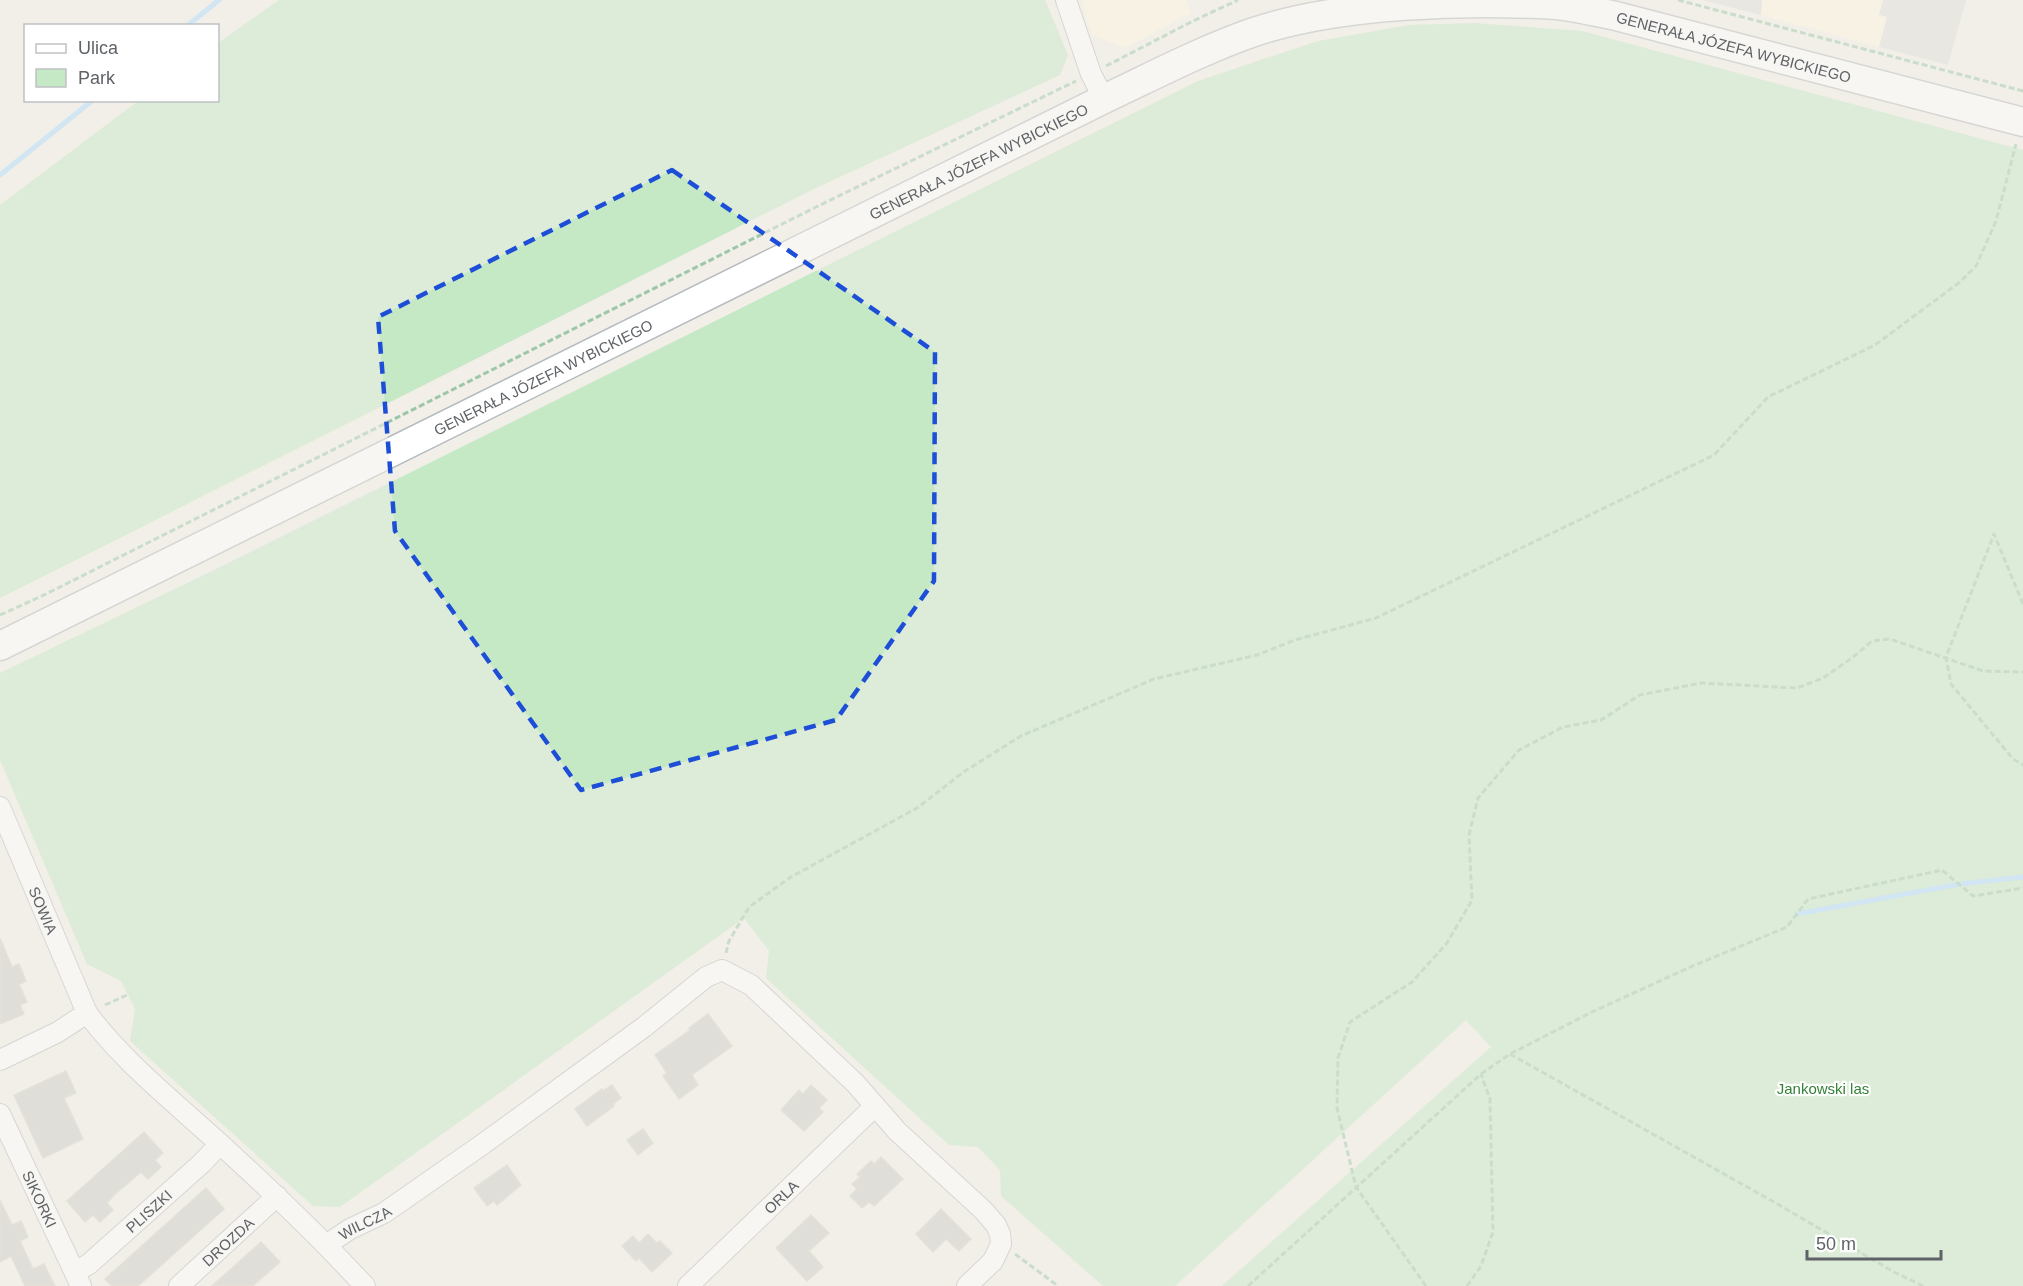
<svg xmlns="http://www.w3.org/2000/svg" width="2023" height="1286" font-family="Arial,sans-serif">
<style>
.commercial{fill:#fef7e0}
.industrial{fill:#e0deda}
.green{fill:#c5e8c5}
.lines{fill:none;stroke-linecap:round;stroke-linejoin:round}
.stream{stroke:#aadaff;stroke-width:5}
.building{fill:#cccac5;stroke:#d6d1c6;stroke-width:1.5}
.street-casing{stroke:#b5b8bc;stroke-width:22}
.secondary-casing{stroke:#b6babf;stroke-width:31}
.path{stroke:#9cc7a9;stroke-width:3;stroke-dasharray:6 3;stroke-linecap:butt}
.street{stroke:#fff;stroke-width:20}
.secondary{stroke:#fff;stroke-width:28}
.marked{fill:none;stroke:#1d4ed8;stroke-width:4.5;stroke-dasharray:12 8;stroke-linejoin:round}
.labels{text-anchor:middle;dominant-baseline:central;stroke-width:4.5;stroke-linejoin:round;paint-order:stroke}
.street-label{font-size:15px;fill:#5f6368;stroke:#fff}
.park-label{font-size:15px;fill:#348238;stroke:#fff}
</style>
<rect width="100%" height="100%" fill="#f1efe8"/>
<path class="commercial" d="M1081,0H1186L1191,13L1125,48L1092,35Z
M1762,0H1883L1879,14L1887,17L1879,47L1761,15Z"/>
<path class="industrial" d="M1703,0H1762L1761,15Z
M1883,0H1966L1948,65L1879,47L1887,17L1879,15Z"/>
<path class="green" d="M279,0H1045L1068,55L1060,75L814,189L0,598V205L138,101L218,100V43Z
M1475,23L1582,31L2023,150V1286H1222L1491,1047L1466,1020L1175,1286H1103L1001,1196L1000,1170L978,1147L949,1145L766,978L769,951L744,918L340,1207L313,1206L130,1041L135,1009L121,981L87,964L0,760V673L210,572L1198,81L1318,41L1409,25Z"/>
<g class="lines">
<path class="stream" d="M187,26L219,0
M0,175L93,100
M1797,914L1960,884L2023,877"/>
</g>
<path class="building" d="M0,938L12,967L19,964L26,981L19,984L27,1002L20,1005L24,1014L0,1024Z
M708,1014L732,1046L692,1075L698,1085L679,1099L663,1076L667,1073L655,1055L690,1030L689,1028Z
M66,1071L76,1093L64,1098L83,1139L43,1158L14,1095Z
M612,1085L621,1098L613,1104L614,1106L587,1126L575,1109L602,1089L603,1091Z
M811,1085L827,1100L819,1108L823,1112L804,1131L781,1110L799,1090L803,1094Z
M643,1129L653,1143L638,1155L627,1140Z
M144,1132L163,1153L155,1160L161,1167L148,1179L141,1172L114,1195L107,1203L113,1210L100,1222L93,1215L85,1222L67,1201Z
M881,1157L903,1179L874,1206L869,1202L862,1208L850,1196L857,1189L852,1184L860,1177L857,1174L871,1161L874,1164Z
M507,1165L521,1185L497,1205L494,1201L487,1206L474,1188Z
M206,1188L224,1209L138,1286H112L105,1279Z
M0,1200L12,1225L21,1221L28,1237L20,1241L33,1269L44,1264L55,1286H25L11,1256L0,1262Z
M941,1209L971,1239L959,1251L946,1239L933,1252L916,1234Z
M811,1215L829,1233L809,1251L823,1267L807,1281L776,1248Z
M648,1234L657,1243L660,1241L672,1253L652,1272L639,1258L636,1261L622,1246L633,1236L639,1243Z
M261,1242L280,1262L256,1283L253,1286H212Z"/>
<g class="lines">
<g class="street-casing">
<g id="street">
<path d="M1066,0L1091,74L1104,99"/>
<path id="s1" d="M0,807L87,1013C119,1056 160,1090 200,1126C243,1164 285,1204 326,1245L350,1229L384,1213L483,1144L644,1027L706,977L722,970L751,985L855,1083L897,1131L983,1210L996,1225L1000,1234L1001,1244L993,1261L967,1286"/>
<path d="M0,1060L58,1032L87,1013"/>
<path id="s2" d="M0,1114L81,1286"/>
<path d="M326,1245L365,1286"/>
<path id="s3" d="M75,1272L89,1264L202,1163L220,1144"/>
<path id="s4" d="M179,1286L277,1196"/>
<path id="s5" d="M688,1286L875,1106"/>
</g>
</g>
<g class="secondary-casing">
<g id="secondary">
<path id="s6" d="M0,646L1104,99C1153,76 1202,50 1254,32C1340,3 1467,0 1557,5C1577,7 1596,12 1616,16L2023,122"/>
</g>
</g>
<path class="path" d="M1678,0L2023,91
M1106,66L1193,21L1238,0
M2023,604L1994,534L1946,657L1951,684L2013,759L2023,765
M0,615L46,594L816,207L1076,81
M726,953L729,941L749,907L791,877L917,808L965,771L1021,736L1154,679L1257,655L1295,640L1376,618L1714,455L1768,397L1875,345L1960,282L1976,266L1996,221L2016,144
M105,1005L129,994
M1510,1054L1774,1202L1894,1272L1923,1286
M1015,1254L1058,1286
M1248,1286L1481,1074L1510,1054L1594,1011L1695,965L1787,927L1808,899L1942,870L1973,896L2023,888
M1426,1286L1356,1187L1337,1108L1338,1058L1350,1022L1412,982L1447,943L1472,900L1469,835L1478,798L1519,750L1563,727L1601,720L1640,695L1701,683L1797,688L1823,678L1852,658L1872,641L1890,639L1983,671L2023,672
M1467,1286L1481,1266L1493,1232L1490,1099L1481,1074"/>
<use href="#street" class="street"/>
<use href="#secondary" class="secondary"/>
</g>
<path d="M0 0H2023V1286H0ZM672,170L935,352L934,581L836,720L581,790L395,531L378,317Z" fill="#f1efe8" fill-opacity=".55" fill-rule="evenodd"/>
<path class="marked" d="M672,170L935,352L934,581L836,720L581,790L395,531L378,317Z"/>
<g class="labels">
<g class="street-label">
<text stroke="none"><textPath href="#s6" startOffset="1884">GENERAŁA JÓZEFA WYBICKIEGO</textPath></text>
<text stroke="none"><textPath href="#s6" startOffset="1092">GENERAŁA JÓZEFA WYBICKIEGO</textPath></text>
<text stroke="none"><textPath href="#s6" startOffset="606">GENERAŁA JÓZEFA WYBICKIEGO</textPath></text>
<text stroke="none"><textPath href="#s1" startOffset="112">SOWIA</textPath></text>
<text stroke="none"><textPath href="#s5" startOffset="129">ORLA</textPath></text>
<text stroke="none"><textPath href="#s2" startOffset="94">SIKORKI</textPath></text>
<text stroke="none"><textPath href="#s3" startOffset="96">PLISZKI</textPath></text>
<text stroke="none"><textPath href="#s1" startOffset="602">WILCZA</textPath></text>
<text stroke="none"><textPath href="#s4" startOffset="66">DROZDA</textPath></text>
</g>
<g class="park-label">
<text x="1823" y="1088">Jankowski las</text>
</g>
</g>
<rect x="24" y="24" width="195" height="78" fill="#ffffff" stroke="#bfc1c3" stroke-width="1.5"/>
<rect x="36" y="44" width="30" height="9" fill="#ffffff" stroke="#bfc1c3" stroke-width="1.5"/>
<text x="78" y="54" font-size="18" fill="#5f6368">Ulica</text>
<rect x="36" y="69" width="30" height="18" fill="#c5e8c5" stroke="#bfc1c3" stroke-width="1.5"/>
<text x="78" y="84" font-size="18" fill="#5f6368">Park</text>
<path d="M1807 1250v9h134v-9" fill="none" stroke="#5f6368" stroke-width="3"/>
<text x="1816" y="1250" font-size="18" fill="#5f6368" stroke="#ffffff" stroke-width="4.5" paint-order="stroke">50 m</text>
</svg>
